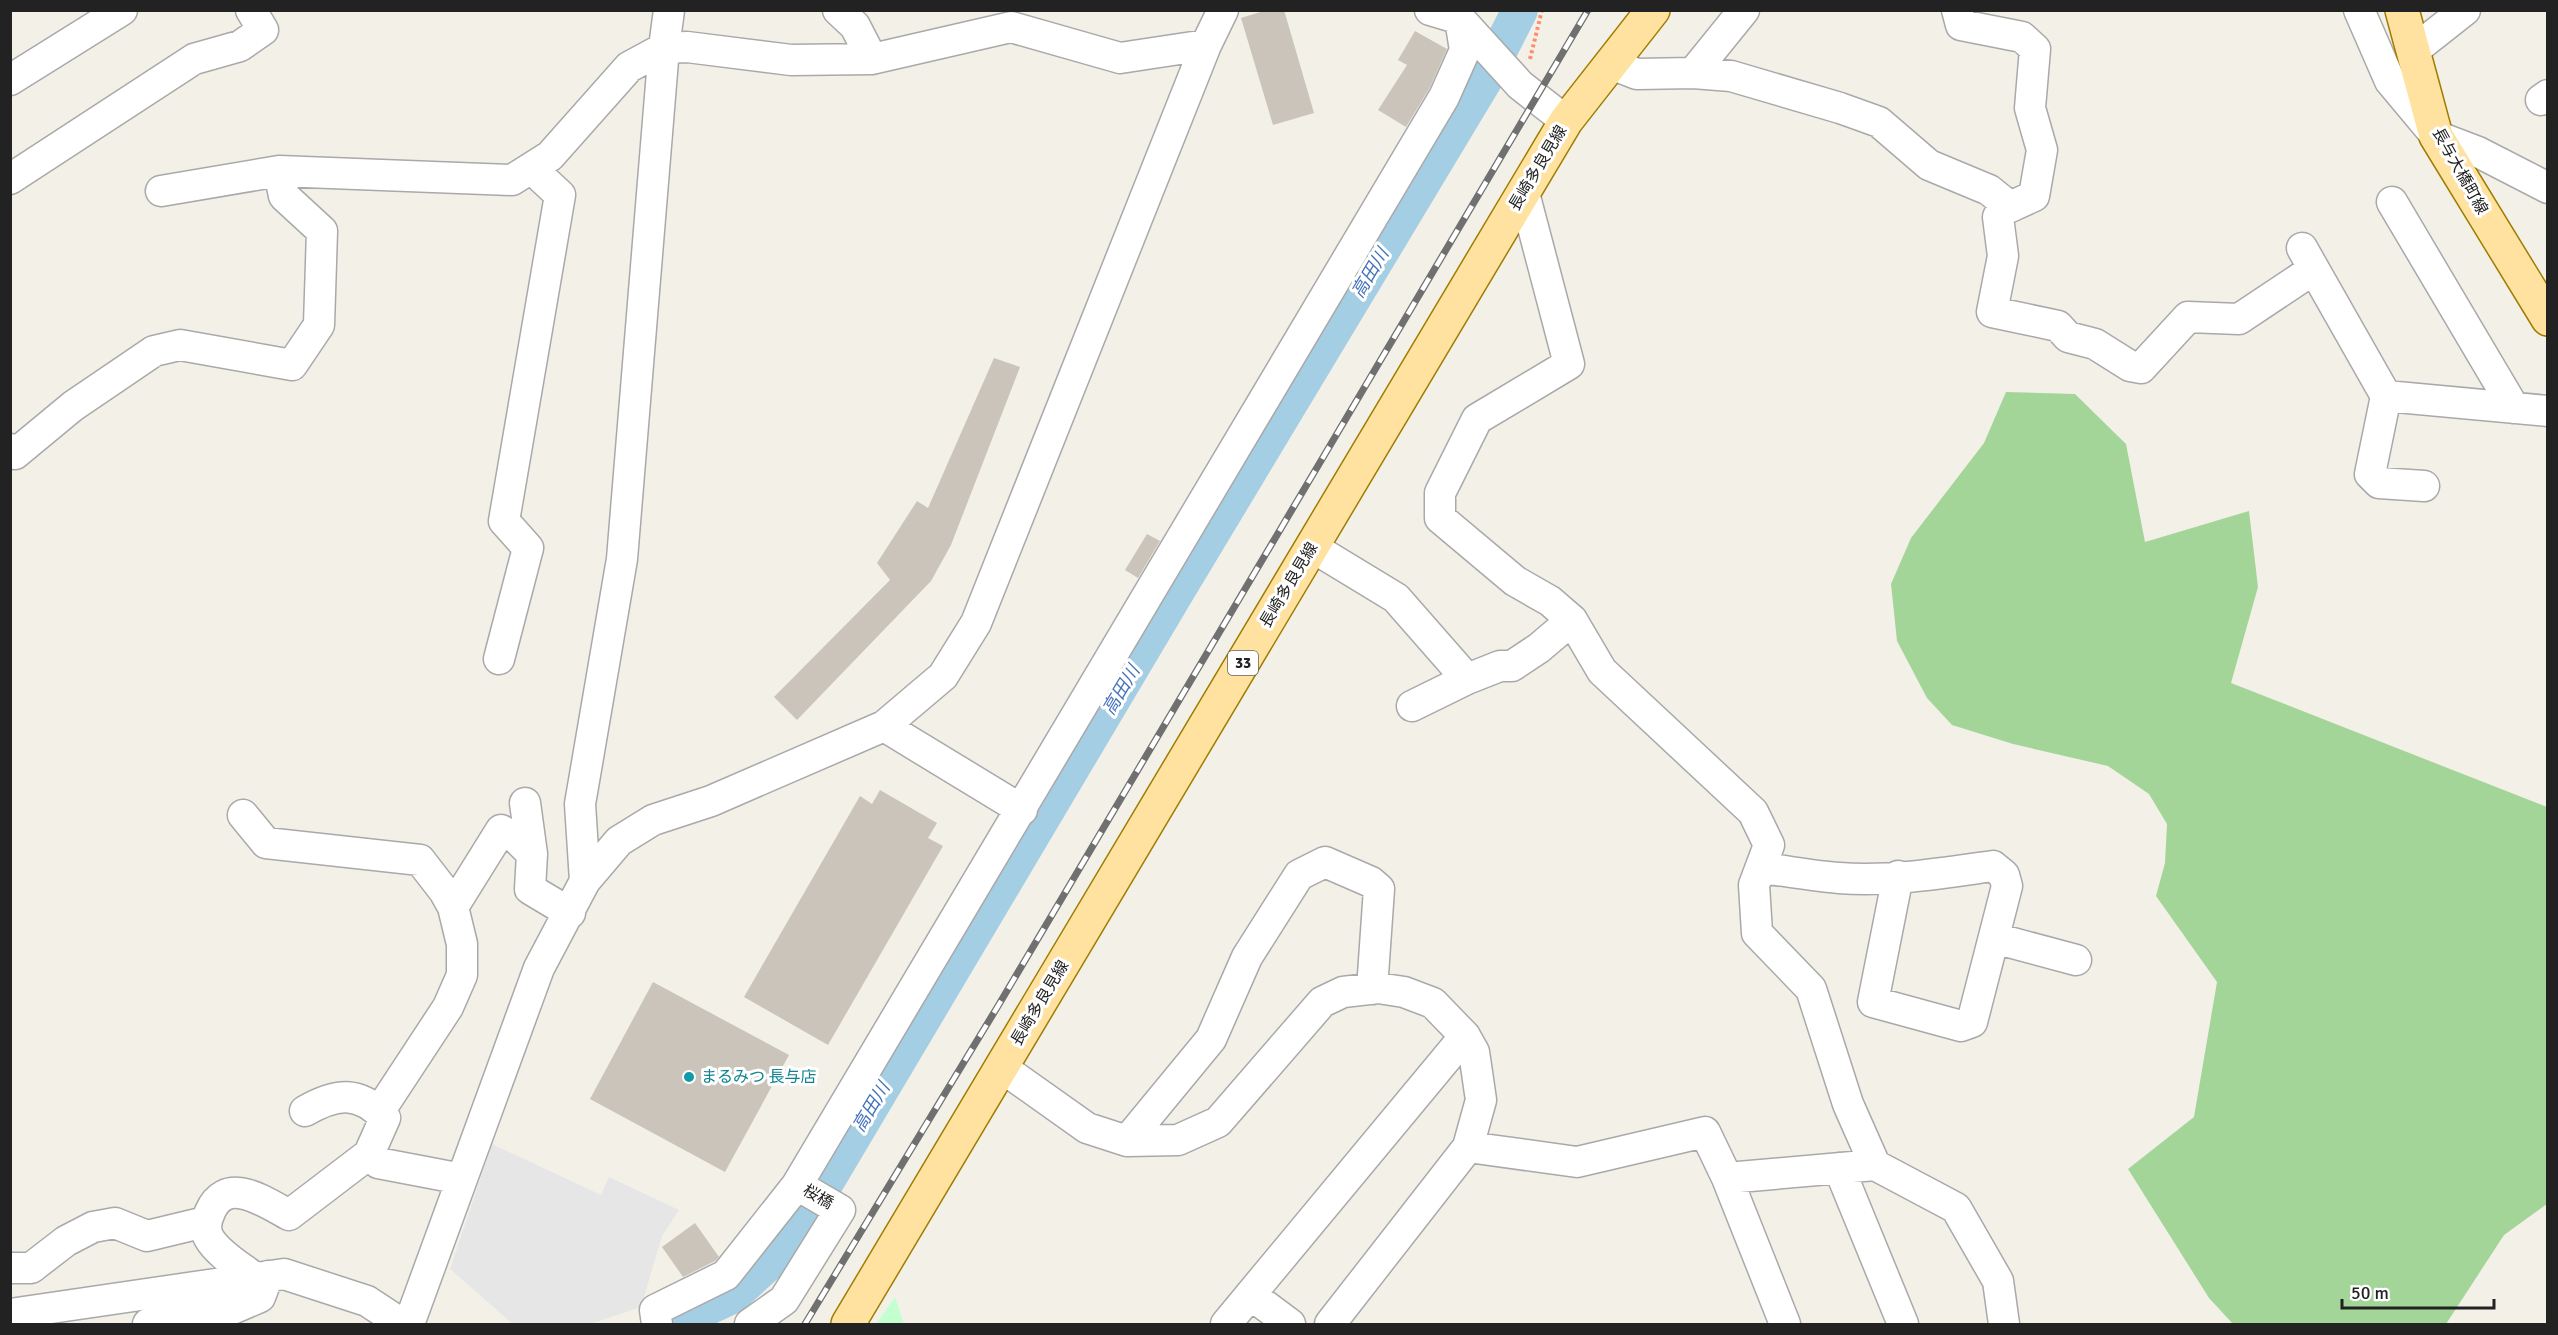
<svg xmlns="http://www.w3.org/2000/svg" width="2558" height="1335" font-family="Signika,'Noto Sans JP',sans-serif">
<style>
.forest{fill:#a3d599}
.park{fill:#c3ffcf}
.parking{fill:#e6e6e6}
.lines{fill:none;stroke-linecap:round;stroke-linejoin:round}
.river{stroke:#a4cee4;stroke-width:36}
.building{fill:#cbc4ba}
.minor-casing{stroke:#a9a9a9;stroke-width:33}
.major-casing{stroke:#9f7d00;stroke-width:36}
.path{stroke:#ff8d6c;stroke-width:4;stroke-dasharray:3 3;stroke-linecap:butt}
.minor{stroke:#fff;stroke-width:30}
.major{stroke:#ffe1a0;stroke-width:33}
.rail-casing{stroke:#707070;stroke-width:7}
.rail{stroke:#fff;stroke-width:4.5;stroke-dasharray:14;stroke-linecap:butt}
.culture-dot{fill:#0f9aa8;stroke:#fff;stroke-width:2}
.labels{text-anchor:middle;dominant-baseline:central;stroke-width:6;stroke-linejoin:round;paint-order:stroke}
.shield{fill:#fff;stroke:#646464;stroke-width:1.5}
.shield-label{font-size:15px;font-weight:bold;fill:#222}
.street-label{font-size:16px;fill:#222;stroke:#fff}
.culture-label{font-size:16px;fill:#0d838f;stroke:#fff;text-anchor:start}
.water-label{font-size:18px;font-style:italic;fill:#4371bc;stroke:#fff}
</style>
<rect width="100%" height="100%" fill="#f3f0e8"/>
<path class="forest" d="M2006,392L2075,394L2126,444L2145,542L2249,511L2258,587L2231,683L2547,807V1204L2504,1235L2446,1324H2233L2209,1298L2128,1169L2194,1117L2217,982L2156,896L2165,863L2167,824L2149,794L2108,766L2013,744L1952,725L1927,698L1897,641L1891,584L1911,538L1984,443Z"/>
<path class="park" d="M895,1297L904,1324H876Z"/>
<path class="parking" d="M492,1144L601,1195L609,1177L679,1210L662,1236L641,1307L590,1324H513L450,1269Z"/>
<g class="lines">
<path class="river" d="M672,1324L732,1296L775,1257L800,1226L1174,596L1485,79L1520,10"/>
</g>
<path class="building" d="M1267,10H1284L1314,113L1273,125L1241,18Z
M1415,31L1447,49L1429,89L1406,127L1378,110L1407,65L1398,60Z
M994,358L1020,367L951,545L931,581L797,720L774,697L890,580L877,563L917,501L928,508Z
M1147,534L1160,541L1138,578L1125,570Z
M880,790L937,823L928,838L943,846L828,1045L744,997L860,796L872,804Z
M653,982L789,1055L725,1172L590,1099Z
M695,1223L719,1257L715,1261L683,1277L662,1247Z"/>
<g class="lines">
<g class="minor-casing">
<path id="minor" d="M838,10L855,26L872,59
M1430,10L1460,19L1520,85L1566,121
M2359,10L2390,81L2436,136L2478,152L2548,188
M2413,51L2465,10
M1611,64L1637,74L1693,73L1744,10
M1693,73L1731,76L1840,108L1879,122L1929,165L1989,190L2010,207L2034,196L2042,150L2030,108L2035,49L2022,37L1961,25L1957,10
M10,80L122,10
M2541,100L2548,95
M10,179L194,59L240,46L263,30L251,10
M161,191L279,171L512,180L550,156L629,67L664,48L687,47L791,60L872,59L1011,27L1120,58L1206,45
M1524,193L1569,364L1477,419L1440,493V518L1515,581L1550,601L1572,620L1602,671L1753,812L1769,845L1754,885L1757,933L1811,989L1848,1104L1875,1165
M2005,202L1998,217L2003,256L1992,312L2058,326L2068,337L2095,344L2130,366L2141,368L2188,317L2239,319L2314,269
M2392,202L2514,408
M2302,248L2386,396L2548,411
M2386,396L2370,474L2379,483L2424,486
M10,449L15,454L73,406L154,351L180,345L292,365L319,325L322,231L284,196L279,171
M1312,547L1396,598L1467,679L1500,666H1512L1539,648L1572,620
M499,659L528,548L504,521L560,195L531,168
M1412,706L1467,679
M884,726L1022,810
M525,803L532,854
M243,815L266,843L420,860L444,891L453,907
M1761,868C1787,871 1813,876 1839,878C1890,882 1943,873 1993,866L2004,875L2007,886L1972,1022L1961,1026L1873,1002L1898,876
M585,881L580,804L622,559L664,48L669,10
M1994,938L2076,960
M1001,1067L1087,1128L1127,1141L1178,1140L1218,1122L1322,1002L1343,992L1378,988L1404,992L1433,1003L1465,1036L1474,1052L1481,1100L1468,1147L1330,1324
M305,1111C336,1093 359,1090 385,1118L369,1154
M379,1112L448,1007L462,975V944L453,907L501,830L517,839L532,854L530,889L570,913
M1127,1141L1211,1039L1247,957L1299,875L1325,862L1371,882L1379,889L1372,989
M1468,1147L1577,1162L1705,1132L1727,1178L1785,1324
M1839,1168L1903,1324
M1727,1178L1875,1165L1956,1208L1998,1281L2004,1324
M10,1268H31L66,1241L93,1227L115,1223L147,1236L205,1222
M255,1278C241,1267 218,1254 209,1238C204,1229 206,1220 210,1212C226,1174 265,1202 289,1215L369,1154L378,1163L462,1179
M1251,1295L1290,1324
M10,1314L284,1274L367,1301L402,1324
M148,1324L232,1309L260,1297L268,1276
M409,1324L539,968L585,881L619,841L653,820L711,801L884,726L943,676L976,623L1206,45L1223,10
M657,1324L655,1310L726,1275L797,1185L1444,97L1465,50L1460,19
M750,1324L784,1300L840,1210L797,1185
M1226,1324L1465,1036"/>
</g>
<g class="major-casing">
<path id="major" d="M2402,10L2436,136L2548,319
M848,1324L1566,121L1653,10"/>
</g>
<path class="path" d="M1530,59L1542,10"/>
<use href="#minor" class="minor"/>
<use href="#major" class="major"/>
<g class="rail-casing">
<path id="rail" d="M805,1324L998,1006L1588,10"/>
</g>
<use href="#rail" class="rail"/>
</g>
<circle class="culture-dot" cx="689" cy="1077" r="6"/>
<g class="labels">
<rect class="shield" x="1228" y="651" width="30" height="24" rx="4.5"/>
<g class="shield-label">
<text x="1243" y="663">33</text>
</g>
<g class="street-label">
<text transform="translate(1538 168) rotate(-59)">長崎多良見線</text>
<text transform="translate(2460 171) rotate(61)">長与大橋町線</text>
<text transform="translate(1289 585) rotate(-59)">長崎多良見線</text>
<text transform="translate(1040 1003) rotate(-59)">長崎多良見線</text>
<text transform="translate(818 1197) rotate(30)">桜橋</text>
</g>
<g class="culture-label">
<text x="701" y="1077">まるみつ 長与店</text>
</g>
<g class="water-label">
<text transform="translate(1370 273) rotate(-59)">高田川</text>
<text transform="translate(1121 690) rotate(-59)">高田川</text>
<text transform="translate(871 1107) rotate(-59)">高田川</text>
</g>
</g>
<rect width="2558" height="1335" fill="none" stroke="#222222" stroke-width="24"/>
<path d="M2342 1299v9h152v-9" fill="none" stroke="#222222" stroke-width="3"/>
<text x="2351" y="1299" font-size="18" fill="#222222" stroke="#ffffff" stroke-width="4.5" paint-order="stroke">50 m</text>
</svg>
